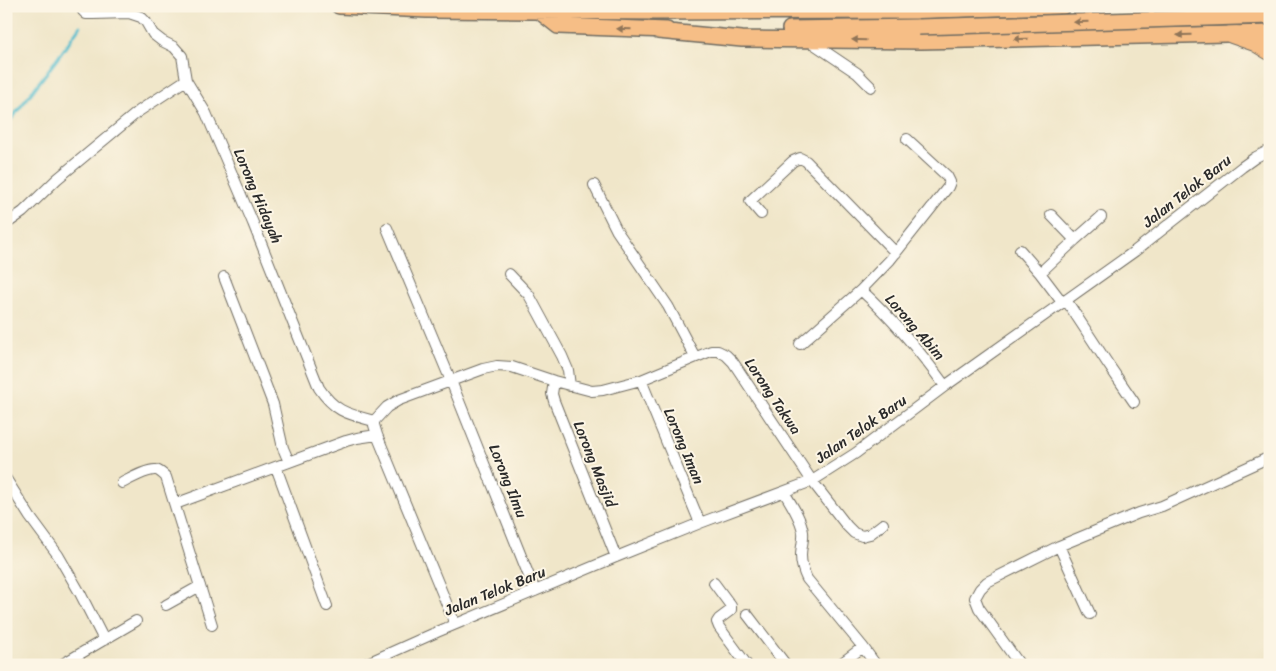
<svg xmlns="http://www.w3.org/2000/svg" width="1276" height="671" font-family="Sriracha,sans-serif">
<style>
.lines{fill:none;stroke-linecap:round;stroke-linejoin:round}
.stream{stroke:#54becf;stroke-width:3}
.street-casing{stroke:#706c62;stroke-width:12}
.primary-casing{stroke:#706c62;stroke-width:18}
.highway-casing{stroke:#706c62;stroke-width:20}
.street{stroke:#fff;stroke-width:10}
.primary{stroke:#f6be86;stroke-width:15}
.highway{stroke:#f6be86;stroke-width:18}
.primary-bridge-casing{stroke:#706c62;stroke-width:18;stroke-linecap:butt}
.primary-bridge{stroke:#f6be86;stroke-width:15}
.oneway{fill:#907458}
.labels{text-anchor:middle;dominant-baseline:central;stroke-width:4;stroke-linejoin:round;paint-order:stroke}
.street-label{font-size:15px;fill:#2b2b2b;stroke:#fcf5e5}
</style>
<rect width="100%" height="100%" fill="#fcf5e5"/>
<filter id="ink" filterUnits="userSpaceOnUse"><feTurbulence type="fractalNoise" baseFrequency=".02" numOctaves="2"/><feDisplacementMap in="SourceGraphic" scale="10" xChannelSelector="R" yChannelSelector="G"/><feConvolveMatrix kernelMatrix="1 2 1 2 8 2 1 2 1" color-interpolation-filters="sRGB"/></filter>
<filter id="wash" filterUnits="userSpaceOnUse"><feTurbulence type="fractalNoise" baseFrequency=".0096" numOctaves="4" result="noise"/><feDisplacementMap in="SourceGraphic" scale="20" xChannelSelector="R" yChannelSelector="G"/><feGaussianBlur stdDeviation="1.12" result="paint"/><feColorMatrix in="noise" values="0 0 0 0 0 0 0 0 0 0 0 0 0 0 0 0 0 1.4 0 .05"/><feComposite in="paint" operator="in"/></filter>
<g filter="url(#wash)">
<rect width="100%" height="100%" fill="#f0e6c9"/>
<g class="lines">
<path class="stream" d="M6,126L60,55L80,26"/>
</g>
</g>
<g filter="url(#ink)">
<g class="lines">
<g class="street-casing">
<path id="street" d="M82,6L83,11L86,14H93L129,13L141,17L146,22L153,34L162,41L174,47L182,56L186,80L206,113L253,223L319,388C335,412 348,414 374,421
M808,40L857,73L871,87
M594,185L617,231L668,306L695,357
M761,214L750,201L793,161L800,158L806,161L896,253
M1051,215L1075,240L1040,273L1062,302
M6,224L23,212L57,179L139,111L186,80
M387,228L451,381L535,591
M1075,240L1101,217
M1020,250L1040,273
M509,274L529,295L562,356L568,370L570,386
M224,277L273,404L283,448L289,462
M861,290C894,320 919,350 945,386
M1066,300L1108,364L1134,402
M800,344L861,290L890,260L948,187L950,182L947,176L907,139
M641,380L700,523
M554,381L552,394L554,401L616,557
M374,421L387,407L399,400L483,369L497,366L512,367L554,381L592,391L603,390L641,380L711,351H718L726,355L733,362L812,481L847,526L854,533L862,536L870,534L883,524
M374,421V425L377,435L455,624
M276,467L327,606
M6,479L30,517L58,555L80,593L104,640
M122,483C130,479 147,469 156,470C160,471 163,474 166,477L212,625
M784,492C791,504 801,518 803,532C804,540 801,547 801,555C801,564 803,571 807,579L863,647L876,665
M175,504L346,441L357,438L377,435
M1059,546L1090,614
M714,583L731,606V610L719,619L717,622L719,627L747,665
M166,605L200,586
M747,614L786,665
M61,665L136,621
M363,665L437,632L616,557L700,523L812,481L856,453L945,386L1135,251L1242,167L1256,157L1270,150
M839,665L863,647
M1020,665L979,608L975,598L980,589L987,582L1059,546L1139,513L1162,506L1270,457"/>
</g>
<g class="primary-casing">
<path id="primary" d="M339,6L427,10L655,12L916,11L1063,6
M539,11L558,26L667,30
M790,29L918,27
M658,31L742,39L921,41L1270,33"/>
</g>
<g class="highway-casing">
<path id="highway" d="M1232,34L1255,42L1270,51"/>
</g>
<use href="#street" class="street"/>
<use href="#primary" class="primary"/>
<use href="#highway" class="highway"/>
<g class="primary-bridge-casing">
<path id="primary-bridge" d="M918,27L1270,16"/>
</g>
<use href="#primary-bridge" class="primary-bridge"/>
</g>
<defs><path id="oneway-solid" d="M-6-.8H1V-3.2L6.5 0L1 3.2V.8H-6Z" transform="scale(1.25)"/></defs>
<g class="oneway">
<use href="#oneway-solid" transform="translate(1081 22) rotate(178)"/>
<use href="#oneway-solid" transform="translate(624 29) rotate(-178)"/>
<use href="#oneway-solid" transform="translate(1184 35) rotate(179)"/>
<use href="#oneway-solid" transform="translate(1021 39) rotate(179)"/>
<use href="#oneway-solid" transform="translate(859 40) rotate(-179)"/>
</g>
</g>
<g class="labels">
<g class="street-label">
<text transform="translate(1187 191) rotate(-38)">Jalan Telok Baru</text>
<text transform="translate(258 196) rotate(67)">Lorong Hidayah</text>
<text transform="translate(915 327) rotate(49)">Lorong Abim</text>
<text transform="translate(773 396) rotate(56)">Lorong Takwa</text>
<text transform="translate(861 429) rotate(-35)">Jalan Telok Baru</text>
<text transform="translate(684 446) rotate(67)">Lorong Iman</text>
<text transform="translate(595 464) rotate(68)">Lorong Masjid</text>
<text transform="translate(508 481) rotate(68)">Lorong Ilmu</text>
<text transform="translate(495 591) rotate(-22)">Jalan Telok Baru</text>
</g>
</g>
<rect width="1276" height="671" fill="none" stroke="#fcf5e5" stroke-width="25"/>
</svg>
